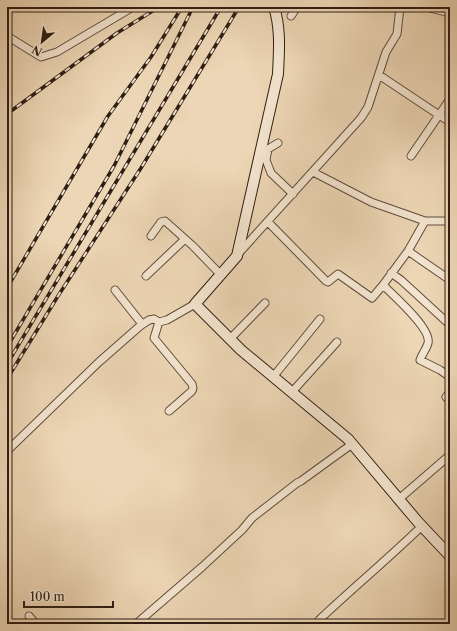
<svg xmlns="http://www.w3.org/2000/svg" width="457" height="631" font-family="'Libre Caslon Text',serif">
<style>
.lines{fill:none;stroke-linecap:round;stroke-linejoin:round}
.street-casing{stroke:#5e4c3c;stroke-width:9}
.secondary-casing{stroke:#2f1e14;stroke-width:12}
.street{stroke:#f3e4cf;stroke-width:7}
.secondary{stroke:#f3e4cf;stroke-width:10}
.rail-casing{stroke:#2f1e14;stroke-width:3.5}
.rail{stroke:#f3e4cf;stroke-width:2;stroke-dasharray:6;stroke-linecap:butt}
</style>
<rect width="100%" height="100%" fill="#edd6b5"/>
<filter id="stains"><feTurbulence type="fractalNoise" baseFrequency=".005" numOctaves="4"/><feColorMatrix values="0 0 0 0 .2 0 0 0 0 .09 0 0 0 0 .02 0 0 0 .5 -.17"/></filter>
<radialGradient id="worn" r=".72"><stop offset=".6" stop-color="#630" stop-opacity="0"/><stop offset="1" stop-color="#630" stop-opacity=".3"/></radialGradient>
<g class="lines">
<g class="street-casing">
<path id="street" d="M426,7L450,13
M291,16L297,7
M7,36L41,57L57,52L133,7
M379,75L439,115L450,99
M278,143L268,149L266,160L271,173L293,194
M411,156L439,115L450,122
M313,172L371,202L425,221H450
M425,221L408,251L383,285C393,295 432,329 428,343C427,348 422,354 420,360L440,370L450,377
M268,222L326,281L328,282L338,274L372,298L383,285
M151,236L161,222L165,221L193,246L220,274
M408,251L450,280
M239,253L361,118L368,107L386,52L397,34L400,7
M391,273L401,280L449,324
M146,276L185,239
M115,290L142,324
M159,322L154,338L192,384L193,388L192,391L169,411
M230,339L265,303
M273,377L320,319
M292,392L337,342
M450,392L446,397L450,401
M7,451L99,362L140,326L149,320L154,319L159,322L167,320L195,304
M399,499L450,455
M29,616L36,624
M319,620C353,588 389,558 422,526
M136,624L202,567L242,530L252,518L297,483L301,481L352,444"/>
</g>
<g class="secondary-casing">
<path id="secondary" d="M274,7C281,29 279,51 278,74L237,256L195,304L241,350L348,439L418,522L450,556"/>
</g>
<use href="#street" class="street"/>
<use href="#secondary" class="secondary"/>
<g class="rail-casing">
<path id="rail" d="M7,114L117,33L159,7
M7,288L108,116L151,57L182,7
M7,347L114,166L193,7
M7,364L221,7
M7,379L58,296L141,168L239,7"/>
</g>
<use href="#rail" class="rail"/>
</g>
<rect width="457" height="631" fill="none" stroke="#edd6b5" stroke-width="24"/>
<rect x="8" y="8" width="441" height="615" fill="none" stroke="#2f1e14" stroke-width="2"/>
<rect x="12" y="12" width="433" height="607" fill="none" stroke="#2f1e14"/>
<g transform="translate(42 42) rotate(209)" stroke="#f3e4cf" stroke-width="3" paint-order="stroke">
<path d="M0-3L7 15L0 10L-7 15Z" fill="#2f1e14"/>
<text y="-6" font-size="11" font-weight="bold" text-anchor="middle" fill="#2f1e14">N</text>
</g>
<path d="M24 601v6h89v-6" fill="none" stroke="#2f1e14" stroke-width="2"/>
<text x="30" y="601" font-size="12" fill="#2f1e14" stroke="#f3e4cf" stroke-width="3" paint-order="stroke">100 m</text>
<rect width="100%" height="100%" filter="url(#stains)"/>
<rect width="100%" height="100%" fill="url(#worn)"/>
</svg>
